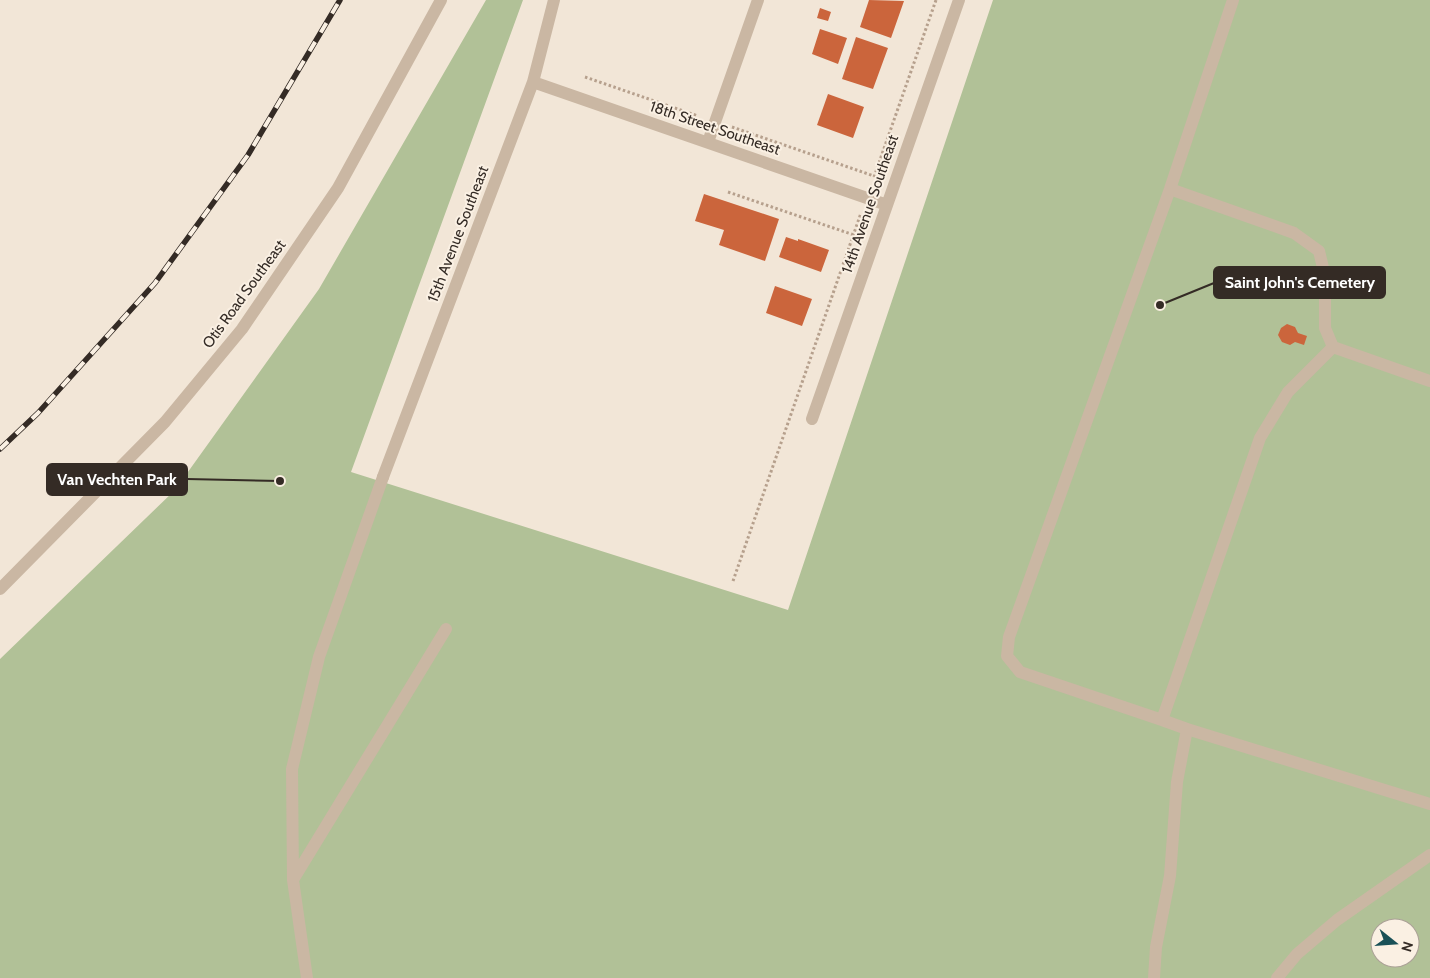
<svg xmlns="http://www.w3.org/2000/svg" width="1430" height="978" font-family="Cabin,sans-serif">
<style>
.green{fill:#b1c197;fill-rule:evenodd}
.building{fill:#cb653c}
.lines{fill:none;stroke-linecap:round;stroke-linejoin:round}
.path{stroke:#b6a08d;stroke-width:3;stroke-dasharray:2.5 2.5;stroke-linecap:butt}
.service{stroke:#cab7a3;stroke-width:12}
.minor{stroke:#cab7a3;stroke-width:12}
.tertiary{stroke:#cab7a3;stroke-width:12}
.rail-casing{stroke:#342b25;stroke-width:5.5}
.rail{stroke:#faf0e3;stroke-width:4;stroke-dasharray:11;stroke-linecap:butt}
.labels{text-anchor:middle;dominant-baseline:central;stroke-width:4;stroke-linejoin:round;paint-order:stroke}
.street-label{font-size:15px;fill:#342b25;stroke:#faf0e3}
.leader{fill:none;stroke:#342b25;stroke-width:2}
.callout-dot{fill:#342b25;stroke:#faf0e3;stroke-width:2}
.callout{fill:#342b25;stroke:#342b25;stroke-width:2}
.callout-label{font-size:16px;text-anchor:middle;font-weight:bold;fill:#fff}
</style>
<rect width="100%" height="100%" fill="#f2e6d7"/>
<path class="green" d="M486,0H523L351,472L788,610L993,0H1430V978H0V659L175,490L319,289ZM1380,928H1410V958H1380Z"/>
<path class="building" d="M869,0L904,1L891,38L860,27Z
M820,8L831,12L828,21L817,18Z
M820,29L847,38L838,64L812,54Z
M856,37L888,48L873,89L842,79Z
M828,94L864,107L853,138L817,125Z
M704,194L779,219L765,261L719,245L724,230L695,221Z
M786,237L798,241V239L829,250L821,272L779,257Z
M775,286L812,299L802,326L766,313Z
M1287,324L1295,327L1298,333L1307,336L1304,345L1295,342L1290,345L1282,342L1278,335L1281,328Z"/>
<g class="lines">
<path class="path" d="M585,77L698,116
M732,127L874,176
M874,177L936,0
M728,192L854,235
M733,581L861,213"/>
<path class="service" d="M1233,0L1170,189L1009,637L1007,656L1020,672L1162,720L1260,438L1288,392L1333,347L1430,381
M708,142L758,0
M1170,189L1294,233L1319,251L1325,276V328L1333,347
M1187,729L1430,804
M293,880L446,629
M307,978L293,880L292,769L319,657L383,477
M1154,978L1156,947L1170,876L1177,782L1187,729L1162,720
M1277,978L1297,954L1337,920L1430,855"/>
<path class="minor" d="M533,82L887,205
M812,419L959,0
M383,477L533,82L554,0"/>
<path class="tertiary" d="M0,589L165,422L242,329L338,188L441,0"/>
<g class="rail-casing">
<path id="rail" d="M0,449L38,413L155,283L248,155L340,0"/>
</g>
<use href="#rail" class="rail"/>
</g>
<g class="labels">
<g class="street-label">
<text transform="translate(715 128) rotate(19)">18th Street Southeast</text>
<text transform="translate(870 204) rotate(-71)">14th Avenue Southeast</text>
<text transform="translate(458 234) rotate(-69)">15th Avenue Southeast</text>
<text transform="translate(244 294) rotate(-54)">Otis Road Southeast</text>
</g>
</g>
<path class="leader" d="M1160 305L1214 283M280 481L187 479"/>
<g class="callout-dot">
<circle cx="1160" cy="305" r="5"/>
<circle cx="280" cy="481" r="5"/>
</g>
<g class="callout">
<rect x="1214" y="267" width="171" height="31" rx="5"/>
<rect x="47" y="464" width="140" height="31" rx="5"/>
</g>
<g class="callout-label">
<text x="1300" y="288">Saint John's Cemetery</text>
<text x="117" y="485">Van Vechten Park</text>
</g>
<g transform="translate(1395 943) rotate(107)"><circle r="24" fill="#faf0e3" stroke="#aba197"/>
<path d="M0-4L9 19L0 12L-9 19Z" fill="#195057"/>
<text y="-8" font-size="14" font-weight="bold" text-anchor="middle" fill="#342b25">N</text>
</g>
</svg>
